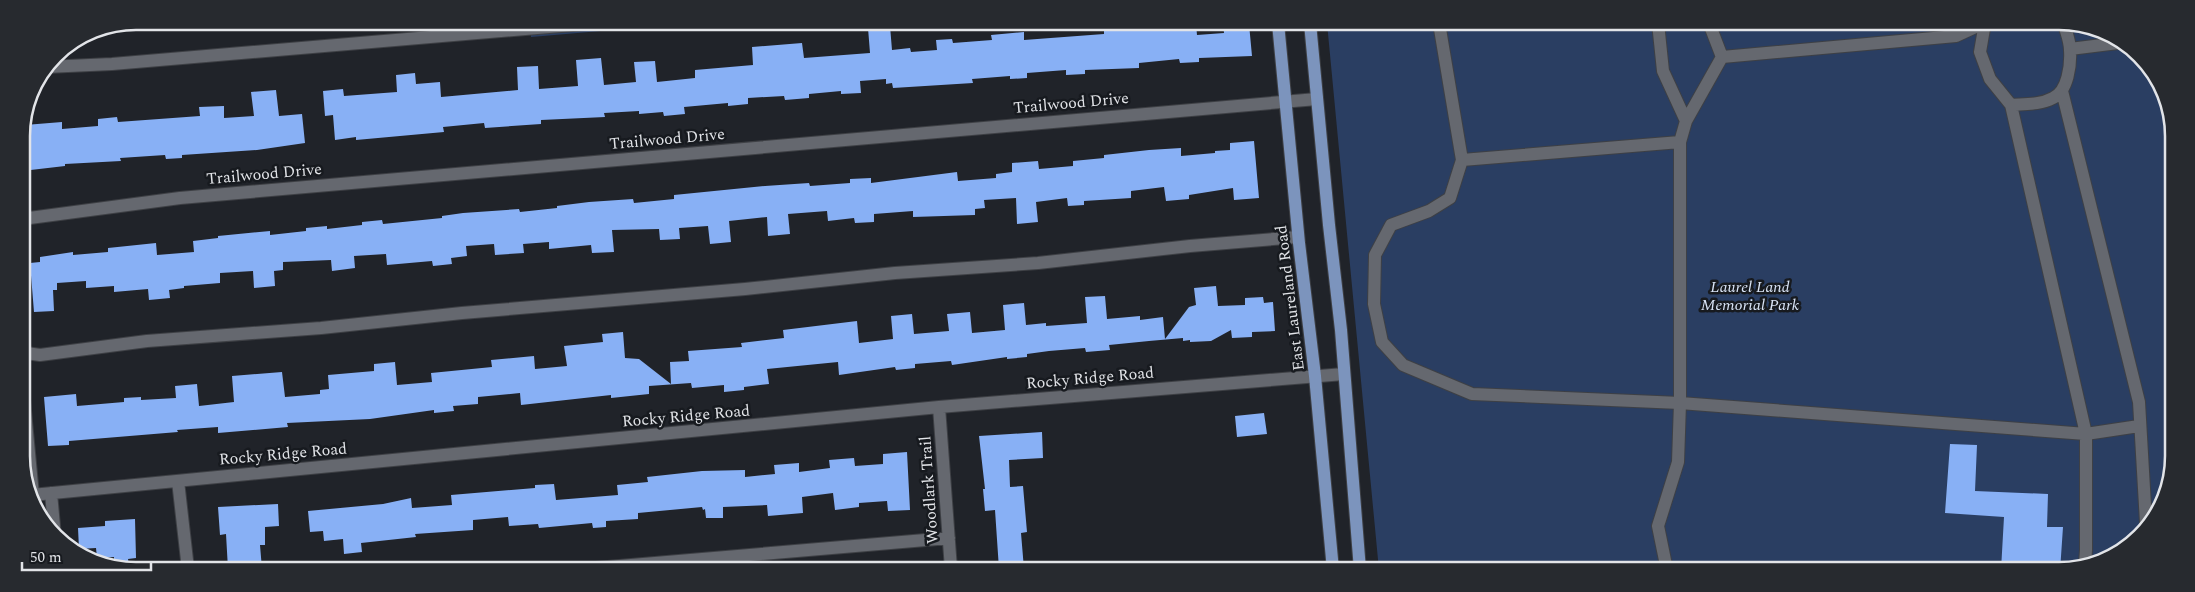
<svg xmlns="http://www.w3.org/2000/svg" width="2195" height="592" font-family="Spectral,serif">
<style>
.green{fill:#2a3e62}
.building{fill:#88b0f5}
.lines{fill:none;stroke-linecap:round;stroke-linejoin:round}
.minor-casing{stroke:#3e4045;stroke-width:14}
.major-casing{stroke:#3e4045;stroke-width:14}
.minor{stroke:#65686f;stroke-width:12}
.major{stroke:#7c94bd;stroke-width:12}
.labels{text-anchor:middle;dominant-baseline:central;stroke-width:5;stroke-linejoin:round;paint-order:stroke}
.street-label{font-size:16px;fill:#e2e4e8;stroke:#171a1f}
.park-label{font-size:16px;font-style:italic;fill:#d9e4f6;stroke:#171a1f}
.rim{fill:none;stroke:#e2e4e8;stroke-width:2.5}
</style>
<rect width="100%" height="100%" fill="#202329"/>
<path class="green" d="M531,22H705L531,37Z
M1327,23L2081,24L2140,55L2172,114L2171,478L2134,542L2066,571L1379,570Z"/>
<path class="building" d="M1151,22H1169L1170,27L1196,24L1197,35L1224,33L1223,23L1249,24L1252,56L1199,58V62L1180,63L1179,59L1139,63V68L1085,70V74L1066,75V70L1027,73V78L1010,79V76L972,79L973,83L893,88L892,83L886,84V79L860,81L861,93L841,94V91L809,94V98L785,100L784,96L748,98V104L728,106V103L684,107L685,114L664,116L663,112L639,114V111L604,113L605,117L541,120V124L485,128L484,123L443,127L444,132L356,140V137L335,140L333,115L325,116L323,91L343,89L344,96L397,92L396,75L415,73L416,84L440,82L441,97L518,90L517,67L538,66L539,89L578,86L576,60L601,58L604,85L636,82L634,62L655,61L657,82L695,78V70L753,65L752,47L802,43L804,58L870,53L868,28L890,26L892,50L910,48L911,52L937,50L936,40L952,39L953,43L992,40L991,35L1024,32V40L1104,34V25L1120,24V28L1152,26Z
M276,90L279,116L302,114L305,143L257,150L182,155V158L166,159L165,155L120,158L121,161L65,164V166L22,171V137H26L25,125L62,122V129L98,126V119L117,117L118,122L200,116L199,107L224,106V118L254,116L251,92Z
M1254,141L1259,198L1234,200L1233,188L1189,195V199L1166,201L1164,187L1131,191V198L1084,201V205L1068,206L1067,198L1036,202L1038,222L1017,224L1016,198L984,200L985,208L975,209V215L913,217V211L874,214V222L855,223L854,218L828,221L827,211L788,214L790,234L768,236L767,217L729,221L731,242L710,244L708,226L679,228L680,239L660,240L659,229L612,230L614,252L592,253L591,245L549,249V242L523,244L524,253L495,255L494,244L466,246L467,256L451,258L452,264L433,266L432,261L387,265L386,254L354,256L355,268L332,271L331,260L283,262V270L274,271L275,286L254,288L253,271L220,273V283L184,286V288L169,290L170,298L149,300L148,289L114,292V286L86,288V281L57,283V290H53L54,311L34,312L30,263L40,262V257L73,252V255L108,252V248L156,243L157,255L194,252L193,241L218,238V236L270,231V235L306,231V228L327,226V229L362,225V222L382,220L383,224L442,218V216L463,213L519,209L520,212L557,208V206L589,202L633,199L634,203L674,199V195L765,186L809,183L810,186L850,183V179L871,178V183L957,172L958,181L996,178V174L1012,172V163L1038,161L1039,169L1073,166V161L1104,158V155L1149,150L1181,148V156L1215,153V151L1230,150V143Z
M1216,286L1218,306L1245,305V298L1263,297L1264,303L1273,302L1275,331L1252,332V337L1232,338L1231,330L1211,341L1190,342V340L1183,341V338L1149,341L1109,345L1110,350L1086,352L1085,348L1049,351L1027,354V357L1007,359V357L952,365L951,361L915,364V368L896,370L895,367L839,375L838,362L767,369L769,384L744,387V390L724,392V385L692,388L691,383L649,386V394L611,398V395L521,405L520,393L478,397V404L453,406L454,411L434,413V410L370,419L287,423L288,427L218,433V427L177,430L178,432L69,441V445L48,446L44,397L76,394L77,406L124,402V398L141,397V400L176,398L175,386L197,384L199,406L234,402L232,376L282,372L285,397L320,394V390L329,389L328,375L374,371V364L395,362L397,385L432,382L431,373L492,367L491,360L534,356L535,369L567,366L564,346L603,342L602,334L623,332L625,358L639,359L671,384L670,362L689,361L688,351L742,347L741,343L784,338L783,330L857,321L859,343L893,339L891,316L912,314L914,334L949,331L947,314L970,312L972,333L1005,330L1003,305L1024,303L1026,325L1046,323V326L1087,323L1085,297L1105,296L1107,319L1140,316V320L1163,317L1165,339L1189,307L1196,305L1194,288Z
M1264,413L1267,434L1237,437L1235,416Z
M1042,432L1043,458L1009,460L1010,487L1023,486L1027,532L1021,533L1024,569H999L995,510L985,511L983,489H985L979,436Z
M1950,444L1977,445L1975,491L2048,494L2047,527H2063L2060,571L2001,570L2004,517L1945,513Z
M907,452L910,510L888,511L887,501L859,503V507L835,510L833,493L802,497L803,513L768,516L767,505L723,507V518H706L705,509L703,510L702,507L638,513V519L606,521V527L593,528L592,523L539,528L538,524L509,526L508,517L473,520V530L415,534L416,537L361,543L362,552L344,554L343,539L324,541L323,531L310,532L308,511L383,504L411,498L412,508L452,505L451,495L535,488V485L554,484L556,500L618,495L617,485L648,482L647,477L702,471L745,470V477L775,474L774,465L799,463V472L830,468L829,460L854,458L855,466L883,464V454Z
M278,504L279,526L265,527V545H260L262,569H228L226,534L220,535L218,507Z
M135,519L136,558L128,559L129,565L114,566V557L97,558L96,548L79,549L78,528L105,526V521Z"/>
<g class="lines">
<g class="minor-casing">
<path id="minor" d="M1439,23L1462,160L1680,142
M1658,23L1663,71L1686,121L1680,142V403L1678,462L1658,526L1667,570
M1709,23L1722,57
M1985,23L1980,52L1990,79L2011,105C2025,104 2040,105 2053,98C2068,91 2071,65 2070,50C2070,41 2066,32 2064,24
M2070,49L2118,43
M46,67L112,64L608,22
M2062,91L2139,402L2146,523
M2011,105L2086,434V550L2085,563
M1686,121L1722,57L1956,36L1984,23
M1462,160L1450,198L1429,211L1391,225L1375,255L1374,304L1382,342L1403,365L1472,394L1680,403L2086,434L2139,426
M22,219L180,198L1317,99
M23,349L26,353L40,355L147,341L321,328L462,313L745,289L895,273L1038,263L1190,246L1298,237
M23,390L33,495
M939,407L951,569
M178,481L188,569
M51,493L55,537
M32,495L939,407L1344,374
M584,569L949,538"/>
</g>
<g class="major-casing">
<path id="major" d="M1278,23L1299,243L1315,376L1333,570
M1310,23L1329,225L1341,330L1360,570"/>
</g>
<use href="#minor" class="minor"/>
<use href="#major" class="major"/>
</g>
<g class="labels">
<g class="street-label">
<text transform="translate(1071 103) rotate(-5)">Trailwood Drive</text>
<text transform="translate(667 139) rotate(-5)">Trailwood Drive</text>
<text transform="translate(264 174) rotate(-5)">Trailwood Drive</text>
<text transform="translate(1290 298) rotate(-97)">East Laureland Road</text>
<text transform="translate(1090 378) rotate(-5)">Rocky Ridge Road</text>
<text transform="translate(686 416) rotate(-5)">Rocky Ridge Road</text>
<text transform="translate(283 454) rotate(-5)">Rocky Ridge Road</text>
<text transform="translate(929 490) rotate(-94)">Woodlark Trail</text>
</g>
<g class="park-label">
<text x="1750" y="287">Laurel Land<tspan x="1750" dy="18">Memorial Park</tspan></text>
</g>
</g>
<path d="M0 0H2195V592H0ZM136 30H2059A106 106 0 0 1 2165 136V456A106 106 0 0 1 2059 562H136A106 106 0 0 1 30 456V136A106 106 0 0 1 136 30Z" fill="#272a2f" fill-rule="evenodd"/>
<path class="rim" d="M136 30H2059A106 106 0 0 1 2165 136V456A106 106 0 0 1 2059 562H136A106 106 0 0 1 30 456V136A106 106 0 0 1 136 30Z"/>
<path d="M22 562v8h129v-8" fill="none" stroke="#e2e4e8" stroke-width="2.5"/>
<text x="30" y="562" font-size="15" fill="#e2e4e8" stroke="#171a1f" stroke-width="4" paint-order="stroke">50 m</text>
</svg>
